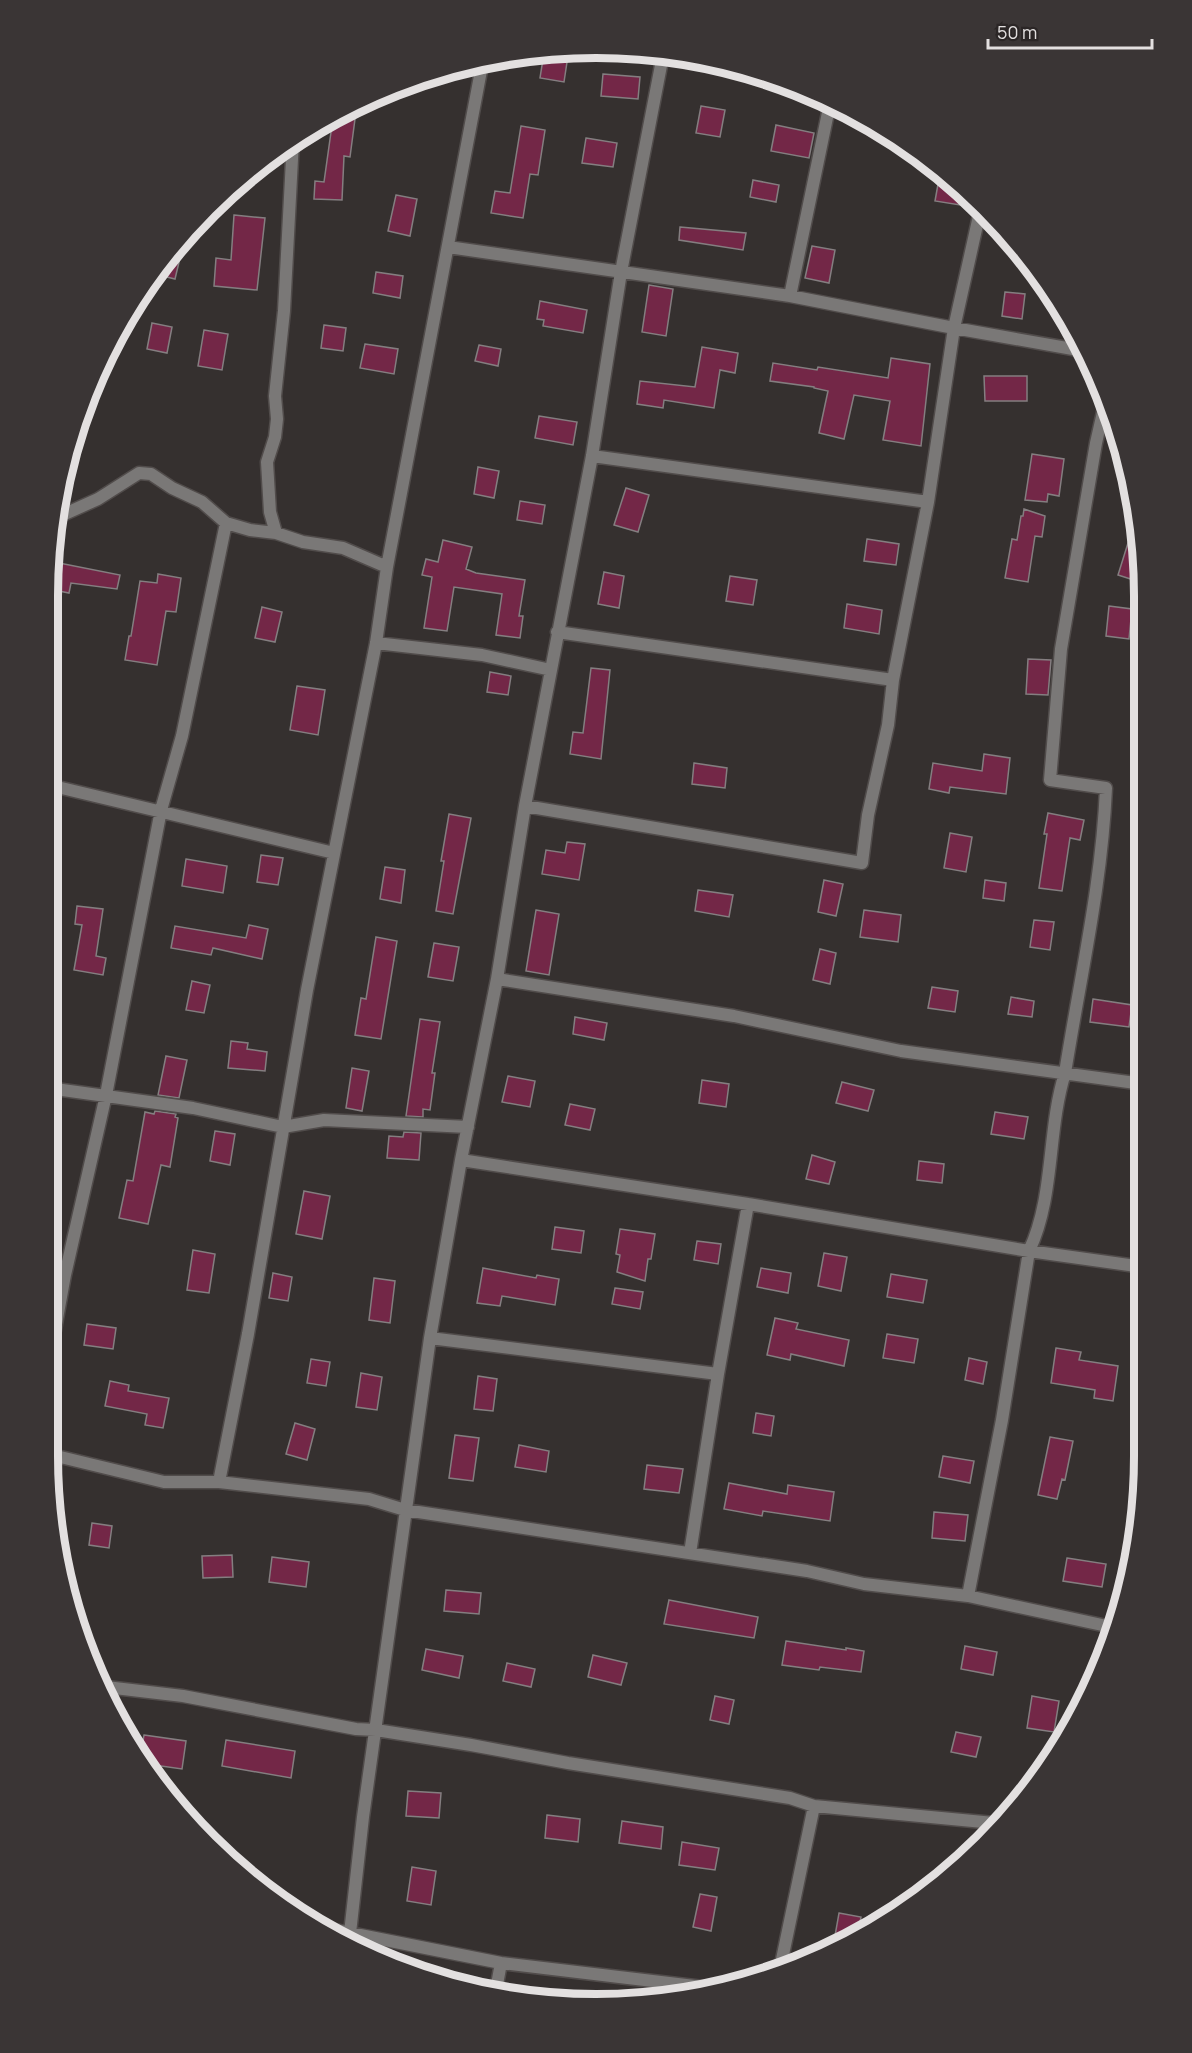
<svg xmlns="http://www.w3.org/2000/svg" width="1192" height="2053" font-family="Manrope,sans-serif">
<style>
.building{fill:#732747;stroke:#847e80;stroke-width:1.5}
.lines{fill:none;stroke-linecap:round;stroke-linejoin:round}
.street-casing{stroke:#514c4b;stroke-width:15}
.street{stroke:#7a7877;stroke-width:12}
.rim{fill:none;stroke:#e3e0e0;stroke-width:8}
</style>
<rect width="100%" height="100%" fill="#35302f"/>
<path class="building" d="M563,51L562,61L567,62L564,82L540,78L544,53Z
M603,74L640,77L638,99L601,96Z
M701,106L725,110L720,137L696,133Z
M342,113L346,114V118L355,119L350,157L344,156L342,200L314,199L315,181L324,182L333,118Z
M776,125L814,133L809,158L771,151Z
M521,126L545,130L538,175L530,174L523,218L491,213L495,191L510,193Z
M586,138L617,143L613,167L582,163Z
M940,173L962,192L960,205L935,201Z
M753,180L779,185L776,202L750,197Z
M396,195L417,199L410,236L388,231Z
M234,215L265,218L257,290L214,286L216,258L231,260Z
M680,227L746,233L743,250L679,240Z
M185,237L175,279L155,274L163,264Z
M812,246L835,250L829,283L805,278Z
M376,272L403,276L400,298L373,293Z
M649,285L673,289L666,336L642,332Z
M1005,292L1025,294L1022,319L1002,316Z
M540,301L587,310L583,333L543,326L544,320L537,319Z
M152,323L172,327L167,353L147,349Z
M324,325L346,328L343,351L321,348Z
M204,330L228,334L222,370L198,366Z
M365,344L398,349L394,374L360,368Z
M479,345L501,349L498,366L475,361Z
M702,347L738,353L735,373L720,370L714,408L664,400L663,408L637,404L640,381L695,387Z
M891,358L930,364L921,446L883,440L890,401L854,395L844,439L819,433L828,391L814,388V387L770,381L773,363L817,370L818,367L888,378Z
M984,376H1027V401H985Z
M539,416L577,422L573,445L535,438Z
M1032,454L1064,459L1059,496L1048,494L1047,502L1025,500Z
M478,467L499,471L494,498L474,494Z
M626,488L649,495L638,532L614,525Z
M520,501L545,505L542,524L517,520Z
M1024,509L1045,516L1042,537L1035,536L1028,582L1005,578L1012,539L1017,540L1021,516H1023Z
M867,539L899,544L896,565L864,561Z
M443,540L472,547L466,569L476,573L525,580L519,616H523L520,638L496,635L502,594L454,587L447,631L424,628L432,577L422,575L426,559L438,562Z
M1128,543L1140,547L1143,572L1140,582L1118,575Z
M49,561L120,575L117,589L71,583L69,593L49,589Z
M604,572L624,576L619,608L598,604Z
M158,574L181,578L176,612L166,611L157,665L125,660L129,636H131L140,581L157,583Z
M730,576L757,580L753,605L726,601Z
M847,604L882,610L879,634L844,628Z
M1109,606L1132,609L1129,639L1106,636Z
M262,607L282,612L275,642L255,638Z
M1028,659L1051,660L1048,695L1026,694Z
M591,668L610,670L601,759L570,754L573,732L583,733Z
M490,672L511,676L508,695L487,692Z
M297,686L325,690L318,735L290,730Z
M984,754L1010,758L1006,794L950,787L949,793L929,789L933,763L982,771Z
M694,763L727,768L725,788L692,784Z
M1048,813L1084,820L1080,840L1070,838L1062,891L1039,888L1047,834H1044Z
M449,814L471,818L453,914L436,911L444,861H441Z
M950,833L972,837L966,872L944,868Z
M567,842L585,844L579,880L542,874L546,850L565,853Z
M261,855L283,858L278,885L257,882Z
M186,859L227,866L223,893L182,886Z
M385,867L405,870L401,903L380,899Z
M824,880L843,884L836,916L818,912Z
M985,880L1006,883L1004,901L983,898Z
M698,890L733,895L729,917L695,911Z
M77,906L103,909L96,956L106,958L103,975L74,970L82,925L75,924Z
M536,910L559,914L549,975L526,971Z
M864,910L901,915L898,942L860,937Z
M1034,920L1054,922L1050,950L1030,947Z
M249,925L268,929L262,959L213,948L211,955L171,948L175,926L246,938Z
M376,937L397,941L381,1039L355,1035L361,998L366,999Z
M434,943L459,947L453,981L428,977Z
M820,949L836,953L830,984L813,980Z
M192,981L210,985L204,1013L186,1010Z
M932,987L958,991L955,1012L928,1008Z
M1011,997L1034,1001L1032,1017L1008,1014Z
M1093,999L1132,1005L1129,1027L1090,1022Z
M575,1017L607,1023L604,1040L573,1034Z
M420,1019L440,1022L432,1073H435L430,1110L423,1109V1117L406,1116Z
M231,1041L248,1043L247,1049L267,1052L265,1071L228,1068Z
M166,1056L187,1060L179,1098L158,1095Z
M352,1068L369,1071L362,1111L346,1108Z
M508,1076L535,1081L530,1107L502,1102Z
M702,1080L729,1084L726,1107L699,1103Z
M842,1082L874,1090L868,1111L836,1103Z
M570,1104L595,1109L590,1130L565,1125Z
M155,1111L176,1114L175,1117L178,1118L170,1167L161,1165L148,1224L119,1218L127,1180L133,1181L145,1112L154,1114Z
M995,1112L1028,1117L1024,1139L991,1134Z
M215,1131L235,1134L230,1165L210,1161Z
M404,1132L421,1133L419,1160L387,1158L389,1136L403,1137Z
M812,1155L835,1162L829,1184L806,1179Z
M919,1161L944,1164L942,1183L917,1180Z
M304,1191L330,1196L322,1239L296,1234Z
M555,1227L584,1231L581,1253L552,1249Z
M620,1229L655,1234L651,1259H648L645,1281L617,1272L620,1255L616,1254Z
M697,1241L721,1244L718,1264L694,1260Z
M193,1250L215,1254L209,1293L187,1290Z
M824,1253L847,1257L841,1291L818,1286Z
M483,1268L536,1278L537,1275L559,1279L555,1305L502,1296L500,1306L477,1303Z
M761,1268L791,1273L788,1293L757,1287Z
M273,1273L292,1277L288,1301L269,1298Z
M891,1274L927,1280L923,1303L887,1297Z
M374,1278L395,1281L390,1323L369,1320Z
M615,1288L643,1292L640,1309L612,1304Z
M775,1318L798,1323L796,1329L849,1340L844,1366L791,1354L790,1360L767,1355Z
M87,1324L116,1328L113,1349L84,1345Z
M887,1334L918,1339L914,1363L883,1358Z
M1056,1348L1081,1352L1079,1360L1118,1366L1113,1401L1094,1398L1095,1390L1051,1383Z
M969,1358L987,1362L983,1384L965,1380Z
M311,1359L330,1362L326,1386L307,1383Z
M361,1373L382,1377L377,1410L356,1407Z
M478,1376L497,1379L493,1411L474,1409Z
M110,1381L129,1385L128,1391L169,1398L163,1428L145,1425L147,1414L105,1406Z
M756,1413L774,1416L771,1436L753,1433Z
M295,1423L315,1429L307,1460L286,1454Z
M455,1435L479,1438L473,1481L449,1478Z
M1050,1437L1073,1441L1065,1480L1062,1479L1057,1499L1038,1495Z
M519,1445L549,1451L546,1472L515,1467Z
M943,1456L974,1461L970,1483L939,1477Z
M647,1465L683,1469L679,1493L644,1489Z
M729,1483L787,1494L788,1485L834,1492L830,1521L763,1511L762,1516L724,1509Z
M934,1512L968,1515L965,1541L932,1538Z
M92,1523L112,1526L109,1548L89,1545Z
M232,1555L233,1577L203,1578L202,1556Z
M272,1557L309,1562L306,1587L269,1582Z
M1067,1558L1106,1564L1102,1587L1063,1581Z
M446,1590L481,1593L479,1614L444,1611Z
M669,1600L758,1617L754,1638L664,1624Z
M786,1641L846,1650V1648L864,1651L861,1672L820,1667L819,1670L782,1665Z
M965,1646L997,1652L993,1675L961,1669Z
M426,1649L463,1656L459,1678L422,1670Z
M593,1655L627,1663L621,1685L588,1677Z
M507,1663L535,1669L531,1687L503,1681Z
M715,1696L734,1700L729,1724L710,1720Z
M1032,1696L1059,1701L1054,1732L1027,1728Z
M956,1732L981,1737L976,1757L951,1752Z
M144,1735L186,1741L182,1769L147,1764L141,1754Z
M226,1740L295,1751L291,1778L222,1766Z
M408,1791L441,1793L439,1818L406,1816Z
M547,1815L580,1819L578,1842L545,1838Z
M622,1821L663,1827L661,1849L619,1843Z
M682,1842L719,1848L715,1870L679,1865Z
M412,1867L436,1871L431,1905L407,1901Z
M700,1894L717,1897L711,1931L693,1927Z
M839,1913L861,1917L858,1933L833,1947Z"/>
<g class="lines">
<g class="street-casing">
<path id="street" d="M448,247L790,296L954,328L1084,351
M790,296L830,103
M592,456L928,502
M58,517L98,499L139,473L151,474L172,488L202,502L226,523L250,530L276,533L303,542L343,548L387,567
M276,533L270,512L267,462L275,437L277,419L275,396L284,311L293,140
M557,632L893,680
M376,643L482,655L551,670
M49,785L334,853
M525,806L862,863L868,815L888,725L893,680L928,502L954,328L981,207
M497,979L734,1016L901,1051L1143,1084
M48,1088L193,1108L283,1127L324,1120L468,1127
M461,1160L748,1204L1029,1251L1143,1267
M430,1338L718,1374
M48,1368L65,1275L106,1095L161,810L182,736L226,523
M48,1454L164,1482H219L369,1499L405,1510L807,1571L864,1584L968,1596L1116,1628
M219,1482L248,1334L307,990L376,643L387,567L483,60
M690,1553L718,1374L748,1204
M968,1596L1002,1420L1029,1251C1055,1196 1047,1130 1065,1073C1080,978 1102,884 1106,788L1050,780L1061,649L1096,443L1106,399
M106,1687L183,1696L356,1729L376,1730L471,1745L568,1763L790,1798L814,1806L994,1823
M325,1928L501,1963L703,1987
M350,1933L363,1817L430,1338L461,1160L497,979L525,806L592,456L621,272L663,55
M780,1969L814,1806
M496,1990L501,1963"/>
</g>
<use href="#street" class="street"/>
</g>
<path d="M0 0H1192V2053H0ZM596 58H596A538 538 0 0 1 1134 596V1456A538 538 0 0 1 596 1994H596A538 538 0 0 1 58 1456V596A538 538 0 0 1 596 58Z" fill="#3a3535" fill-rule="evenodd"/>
<path class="rim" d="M596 58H596A538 538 0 0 1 1134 596V1456A538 538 0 0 1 596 1994H596A538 538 0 0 1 58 1456V596A538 538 0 0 1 596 58Z"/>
<path d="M988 39v9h164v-9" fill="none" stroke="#e3e0e0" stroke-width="3"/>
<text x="997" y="39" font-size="18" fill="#e3e0e0" stroke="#2b2626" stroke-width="4.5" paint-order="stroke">50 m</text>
</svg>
